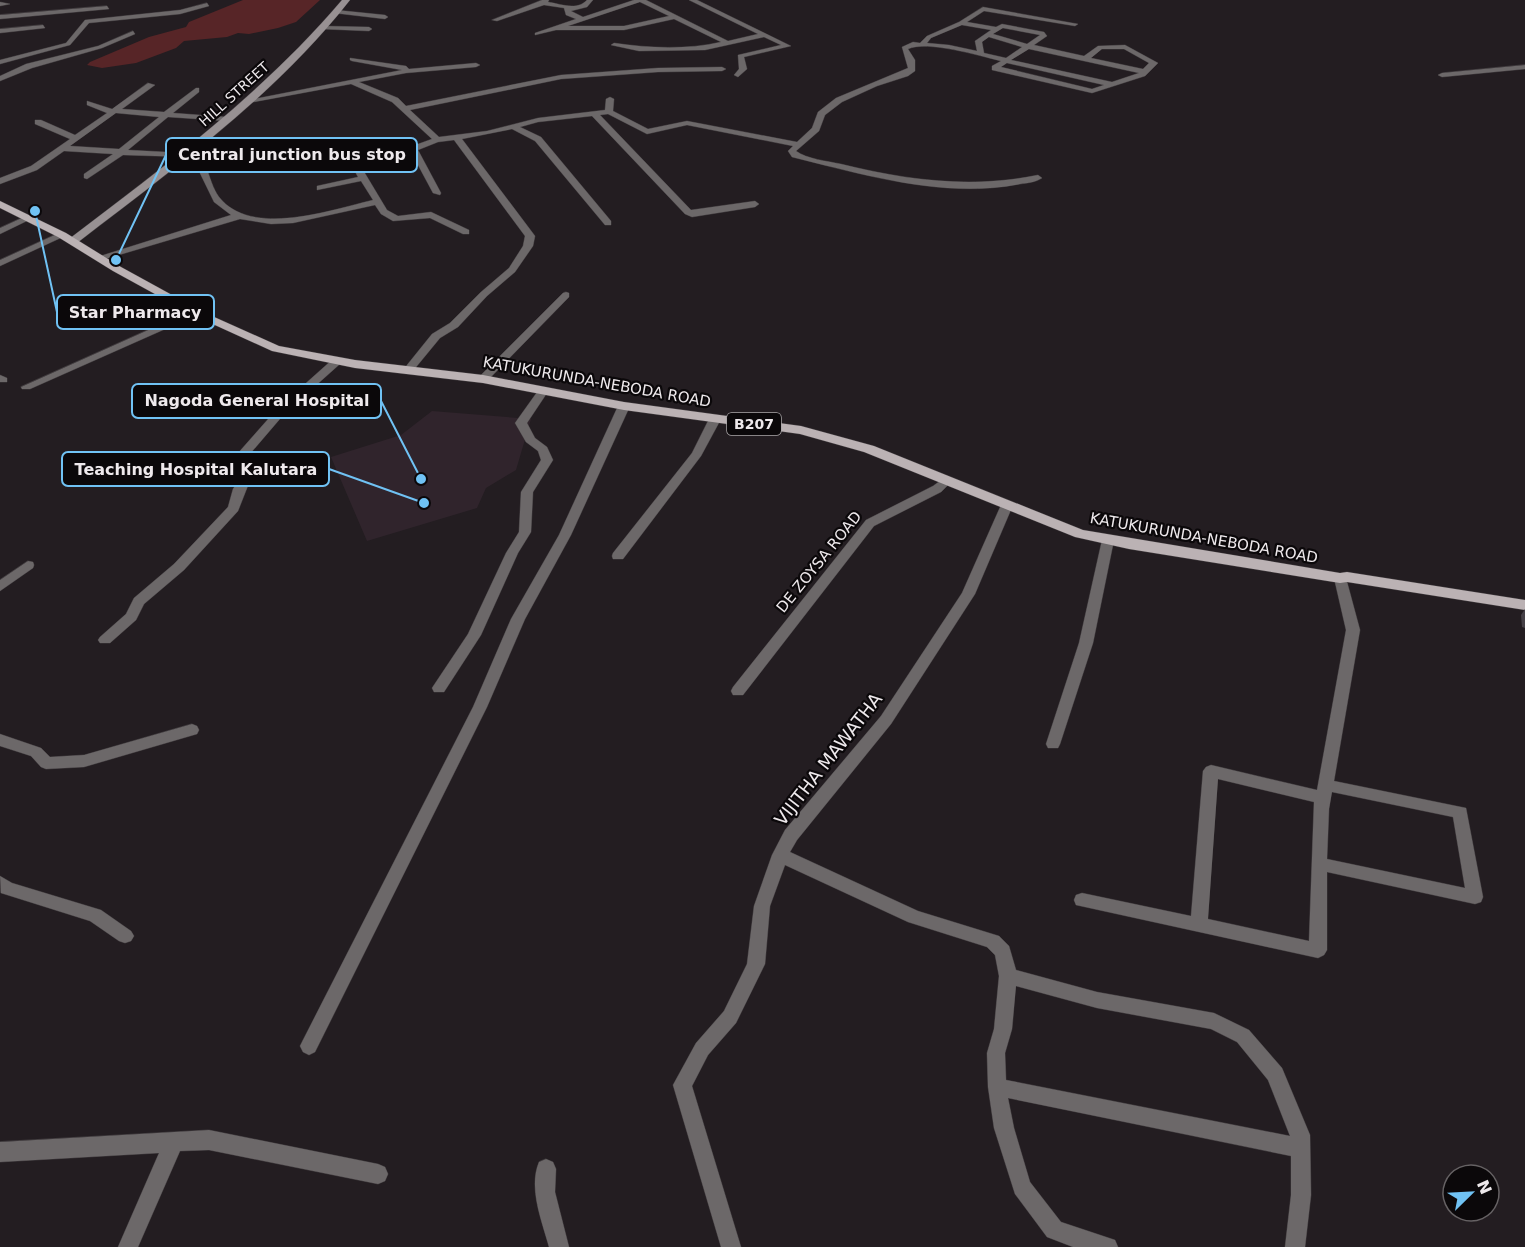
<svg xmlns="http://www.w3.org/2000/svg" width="1525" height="1247" font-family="'DejaVu Sans',sans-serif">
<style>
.built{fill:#30242c}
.green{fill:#572527}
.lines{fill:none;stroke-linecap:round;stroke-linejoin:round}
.minor-casing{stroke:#3f3a3d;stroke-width:1}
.secondary-casing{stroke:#3f3a3d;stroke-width:1}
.primary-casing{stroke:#3f3a3d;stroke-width:1}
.minor{fill:#6c6869;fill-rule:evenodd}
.secondary{fill:#989193;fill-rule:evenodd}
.primary{fill:#bbb2b4;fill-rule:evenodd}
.wall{fill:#454046}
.labels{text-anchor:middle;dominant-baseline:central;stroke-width:4.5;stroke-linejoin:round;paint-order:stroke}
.far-street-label{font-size:14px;fill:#eee9ec;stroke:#0b080a}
.shield{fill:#0b080a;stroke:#aaa6a8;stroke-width:1.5}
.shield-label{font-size:14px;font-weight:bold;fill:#eee9ec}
.street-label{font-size:15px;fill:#eee9ec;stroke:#0b080a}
.near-street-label{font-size:18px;fill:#eee9ec;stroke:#0b080a}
.leader{fill:none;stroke:#70c2f4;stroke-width:2}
.callout-dot{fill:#70c2f4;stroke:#0b080a;stroke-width:2}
.callout{fill:#0b080a;stroke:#70c2f4;stroke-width:2}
.callout-label{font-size:16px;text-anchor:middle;font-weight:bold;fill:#eee9ec}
</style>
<rect width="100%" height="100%" fill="#231d21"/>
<path class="built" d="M432,411L531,419L516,470L486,488L477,508L367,541L331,457L401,435Z"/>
<path class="green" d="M243,0H320L296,22L278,28L249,34L238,33L227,37L184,41L176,48L136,63L102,68L87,65L90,62L149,37L186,27L189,22Z"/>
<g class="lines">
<g class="minor-casing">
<path id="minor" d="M542,0H549L548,2C561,4 577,11 587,0H593L587,7L571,11L583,17L634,0H646L728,41L758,34L689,0H697L791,46L744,57L747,69L738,77L734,75L739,69L738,55L781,45L764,37L705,50L639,51L611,45L614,43C648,48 687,50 721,42L674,19L624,30H556L535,35V33L576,19L566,15L564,8L544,5L497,21L492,20ZM640,2L669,16L624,26H568Z
M0,2L10,4L0,6Z
M207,3L209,6L180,14L89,23L70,45L0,64V60L66,43L85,20L180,10Z
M107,6L109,9L0,19V15Z
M983,7L1078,24L1075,26L984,11L967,22L996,27L1002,24L1044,32L1047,36L1034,45L1084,56L1098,46L1125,45L1158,63L1145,76L1092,93L992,70V66L1001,61C980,56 927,40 908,49L915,60V71L908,76L877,86L842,102L825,115L819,131L796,151C807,159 827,161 841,164C906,180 971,189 1038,175L1042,178C1036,182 1028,183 1020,184C945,199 865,175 792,157L788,151L793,146L687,125L647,134L608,114L600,115L691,210L755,201L759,204L755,207L692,217L685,214L592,116L538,122L520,127L541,137L611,221V225H605L535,141L512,129L462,139L535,236L533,246L515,272L487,296L458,327L440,338L412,372H404L403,370L432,334L450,323L481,292L509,268L523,246L525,236L454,140L438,142L418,150L441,193L440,195L433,193L411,152L363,170L387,210L398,216L431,212L469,230V234H463L430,218L393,221L381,214L375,205L293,223L271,224L240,219L102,260L94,258L231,215L214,202L197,167L177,165H174V161C185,160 196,163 207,162C235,159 335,129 355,144L352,151L360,165L432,139L392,102L351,84L248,103L244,101L402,70L352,61L350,60V58L406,66L409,69L476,63L480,65L476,67L406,73L359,82L398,98L406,106L561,75L658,68L722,67L726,69L722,71L658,72L561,79L410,110L439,137L487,131L538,118L605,110L606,99L610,97L614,99L613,111L648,129L687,121L797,142L812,128L818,112L836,98L908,68L902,47L913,42L920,43L927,36L959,22ZM962,25L991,30L975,41L977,51L949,45L927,43L931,38ZM1003,28L1040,35L1027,44L993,34ZM989,37L1022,47L1006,58L984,53L982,42ZM1029,49L1139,73L1112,82L1011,60ZM1102,49H1124L1149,63L1143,69L1091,58ZM1007,63L1104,85L1092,89L1001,67ZM315,145H346L344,151L358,177L317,186V190L361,181L373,200C331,210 251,238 219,197C213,189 210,177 206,167Z
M336,10L385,15L388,17L385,19L334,13Z
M43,25L45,28L0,33V29Z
M323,26L369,27L372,29L369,31L321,29Z
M133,31L135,34L102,48L32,68L0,81V76L26,64L98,46Z
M1525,65V69L1442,77L1438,75L1442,73Z
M148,83L155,85L122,109L164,112L196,88H199V92L173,113L227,117L231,119L227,121L168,117L128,150L185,153L189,155L188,157L123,155L87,179L84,178V174L113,154L64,151L37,170L0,184V178L31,166L70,139L35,124V120H41L75,135L107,113L87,105V101L112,109ZM116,113L159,117L119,149L70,146Z
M26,216L33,218L0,234V228Z
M59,233L67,235L0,266V260Z
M566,292L569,293V297L487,381H479V377L563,293Z
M195,309L200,312L199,314L30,389H22L21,387Z
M337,358L342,361L341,363L285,413L249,455L246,463L249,483L238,511L184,570L144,604L136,620L110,643H100L98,640L100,637L126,614L134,598L174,564L228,507L233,489L237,483L234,463L239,452L277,409L333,359Z
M0,375L7,378V382H0Z
M544,387L549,390L527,423L535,438L547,447L553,460L533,492L531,532L518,553L481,635L444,692H434L432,688L468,634L506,553L519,532L521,492L541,460L538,451L526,442L515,423L540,388Z
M624,403L630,406L571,535L525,619L487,707L315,1052L309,1055L303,1052L300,1046L303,1040L473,707L511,619L559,535L618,406Z
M715,416L721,419L701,456L623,559H613L612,556L613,553L692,453L709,419Z
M947,476L953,480L941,492L874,526L743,695H733L731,691L733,687L866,520L933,486Z
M1007,501L1013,505L975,594L891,724L797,840L790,852L918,911L999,936L1009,946L1016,970L1097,992L1214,1013L1249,1030L1282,1068L1310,1135L1311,1195L1305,1247H1285L1291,1195V1156L1008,1098L1014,1128L1030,1182L1061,1222L1115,1240L1118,1247H1073L1047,1237L1015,1194L994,1128L988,1087L987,1053L994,1029L999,976L995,955L987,947L908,922L785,865L770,906L765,964L736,1023L708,1055L692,1086L741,1247H721L673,1085L696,1043L724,1011L747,964L754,906L772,855L785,830L881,716L962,593L1001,505ZM1016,986L1097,1008L1211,1029L1237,1042L1268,1080L1290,1136L1006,1080L1005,1053L1012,1029Z
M1108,536L1114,540L1093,643L1060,744L1058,748H1048L1046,744L1079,643L1102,540Z
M28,561L33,562L34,565L33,568L0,591V580Z
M1340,574L1346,578L1360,630L1334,781L1466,808L1483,897L1481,902L1475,904L1327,872V950L1324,955L1318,958L1076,905L1074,900L1076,895L1082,893L1191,916L1203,771L1206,767L1211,765L1317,790L1346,630L1334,578ZM1218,779L1314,802L1309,941L1208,919ZM1332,792L1453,817L1465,888L1327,859L1329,809Z
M192,724L197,726L199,730L197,734L84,767L46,769L41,767L31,756L0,746V734L41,748L50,757L84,755Z
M0,876L12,883L101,910L131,931L134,936L131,941L125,943L119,941L90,921L1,893Z
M209,1130L378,1164L385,1167L388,1174L385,1181L378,1184L209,1150L180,1151L138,1247H118L159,1153L0,1162V1142Z
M546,1159L553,1162L556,1169L555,1192L569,1247H549C542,1221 528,1188 539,1162Z"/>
</g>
<g class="secondary-casing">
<path id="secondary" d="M342,0H350C274,97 173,169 77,243H69V239C166,165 263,93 342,0Z"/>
</g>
<g class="primary-casing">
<path id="primary" d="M0,201L66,233L121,267L203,312L279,346L355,360L483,375L624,402L801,426L874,446L1083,530L1340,573L1347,572L1525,600V610L1347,582L1340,583L1129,549L1075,537L864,452L800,434L624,410L483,383L355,368L272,351L195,316L113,271L58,237L0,208Z"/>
</g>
<use href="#minor" class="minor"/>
<use href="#secondary" class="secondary"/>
<use href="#primary" class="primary"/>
</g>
<path class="wall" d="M1525,609V628L1522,627L1521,615Z"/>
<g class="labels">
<g class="far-street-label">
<text transform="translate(234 94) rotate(-42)">HILL STREET</text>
</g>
<rect class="shield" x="727" y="413" width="54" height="22" rx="4.5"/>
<g class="shield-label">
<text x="754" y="424">B207</text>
</g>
<g class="street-label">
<text transform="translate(597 382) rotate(10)">KATUKURUNDA-NEBODA ROAD</text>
<text transform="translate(1204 538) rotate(10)">KATUKURUNDA-NEBODA ROAD</text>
<text transform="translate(819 562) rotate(-51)">DE ZOYSA ROAD</text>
</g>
<g class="near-street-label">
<text transform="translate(828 759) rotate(-52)">VIJITHA MAWATHA</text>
</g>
</g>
<path class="leader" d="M116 260L166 155M35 211L57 312M421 479L381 401M424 503L329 469"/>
<g class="callout-dot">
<circle cx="116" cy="260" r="6"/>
<circle cx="35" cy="211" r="6"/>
<circle cx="421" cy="479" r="6"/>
<circle cx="424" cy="503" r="6"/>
</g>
<g class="callout">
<rect x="166" y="138" width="251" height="34" rx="6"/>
<rect x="57" y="295" width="157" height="34" rx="6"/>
<rect x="132" y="384" width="249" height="34" rx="6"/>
<rect x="62" y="452" width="267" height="34" rx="6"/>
</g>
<g class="callout-label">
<text x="292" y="160">Central junction bus stop</text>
<text x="135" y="318">Star Pharmacy</text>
<text x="257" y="406">Nagoda General Hospital</text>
<text x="196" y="475">Teaching Hospital Kalutara</text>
</g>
<g transform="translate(1471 1193) rotate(66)"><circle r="28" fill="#0b080a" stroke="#666264" stroke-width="1.5"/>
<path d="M0-4.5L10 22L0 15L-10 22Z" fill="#70c2f4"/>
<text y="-9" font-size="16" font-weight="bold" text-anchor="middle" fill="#eee9ec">N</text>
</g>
</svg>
